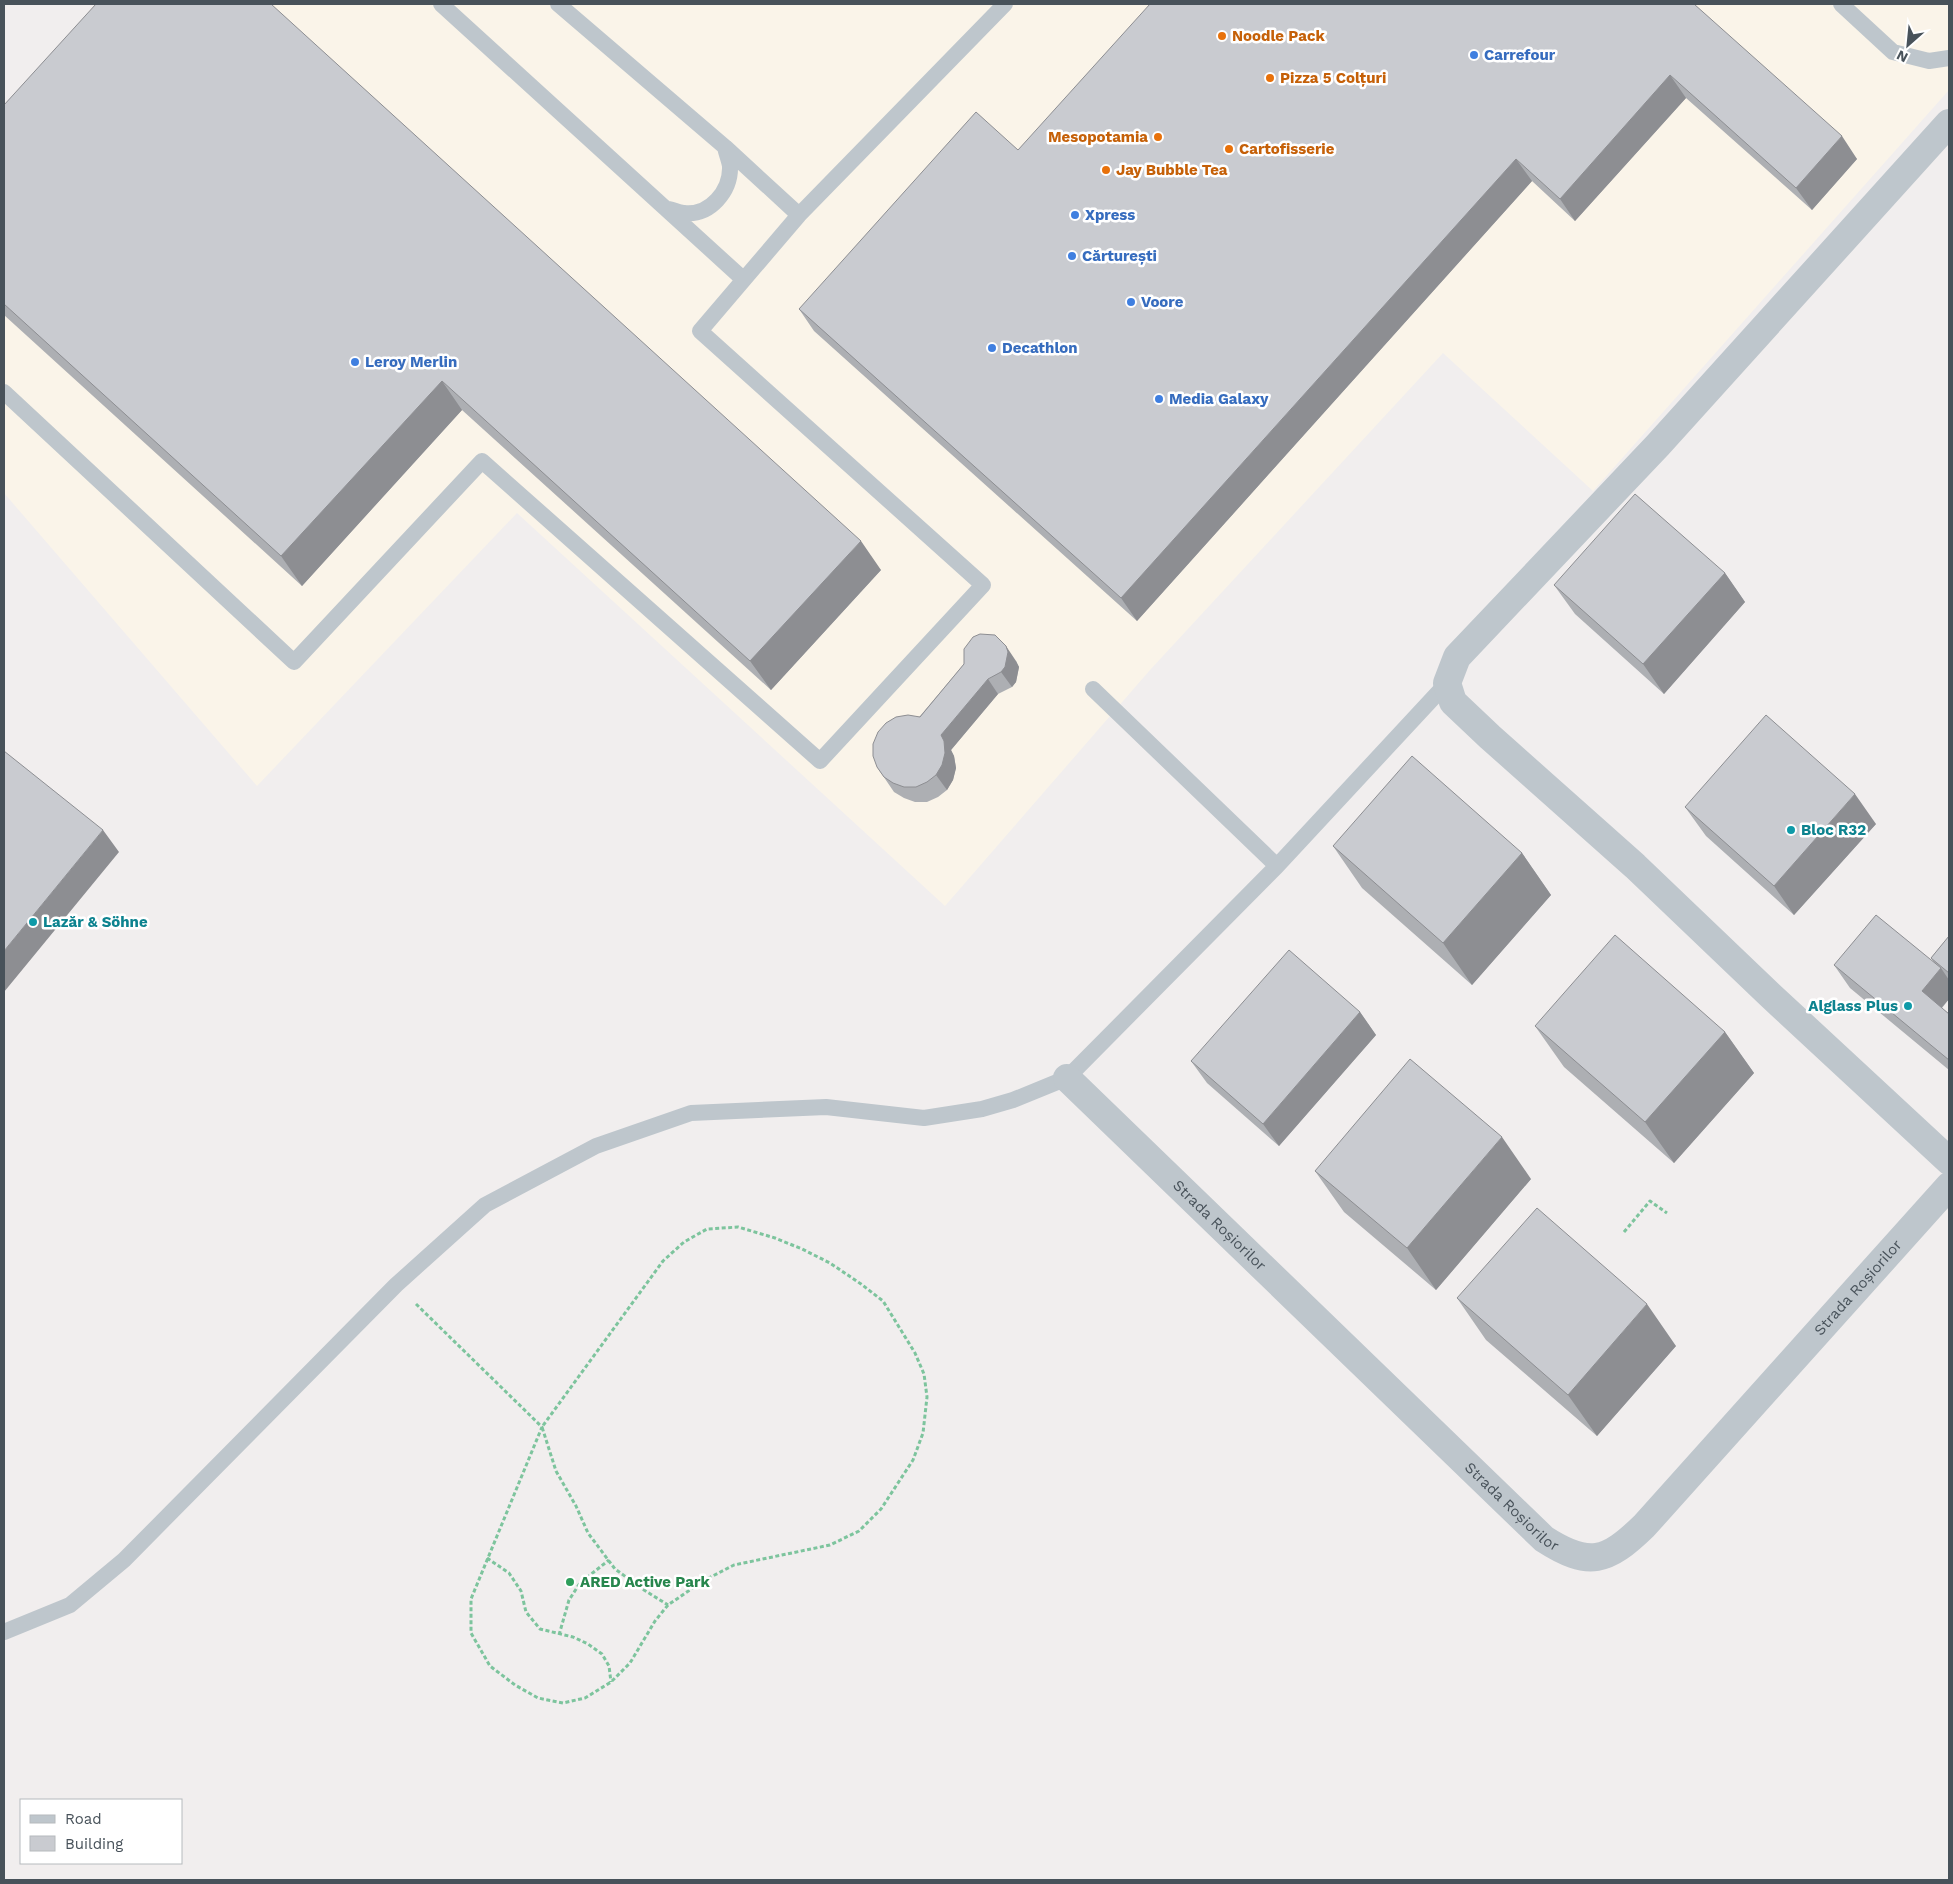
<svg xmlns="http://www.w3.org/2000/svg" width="1953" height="1884" font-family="'Work Sans',sans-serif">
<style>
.commercial{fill:#faf4e9}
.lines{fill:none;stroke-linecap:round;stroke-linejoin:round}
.path{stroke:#7dc49d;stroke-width:3;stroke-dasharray:4 2.5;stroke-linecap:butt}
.service{stroke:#bec6cc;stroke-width:16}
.minor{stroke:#bec6cc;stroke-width:28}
.wall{fill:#adafb3}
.shaded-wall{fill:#8d8e92}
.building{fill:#c9cbd0;stroke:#8d8e92}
.food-dot{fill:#e8710a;stroke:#fff;stroke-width:2}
.shop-dot{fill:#3f7fe0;stroke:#fff;stroke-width:2}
.culture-dot{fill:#0f9aa8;stroke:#fff;stroke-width:2}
.leisure-dot{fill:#2e9e5b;stroke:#fff;stroke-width:2}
.labels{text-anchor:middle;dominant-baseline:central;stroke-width:5;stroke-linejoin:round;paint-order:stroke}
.food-label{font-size:15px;font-weight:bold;fill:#c56008;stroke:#fff;text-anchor:start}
.shop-label{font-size:15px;font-weight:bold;fill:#366cbe;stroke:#fff;text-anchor:start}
.culture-label{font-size:15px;font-weight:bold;fill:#0d838f;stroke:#fff;text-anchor:start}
.street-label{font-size:15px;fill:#48525a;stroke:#fff}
.leisure-label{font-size:15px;font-weight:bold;fill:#27864d;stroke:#fff;text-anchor:start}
</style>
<rect width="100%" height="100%" fill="#f1eeee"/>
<path class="commercial" d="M95,4H1949V90L1593,491L1443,353L1150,670L945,906L517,513L257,786L4,493V118Z"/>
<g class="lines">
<path class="path" d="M1624,1232L1650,1201L1667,1213
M416,1304L542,1427L471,1599V1633L490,1666L515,1685L538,1698L563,1703L585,1698L611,1682L630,1663L655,1621L668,1605L703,1581L734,1565L830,1545L859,1531L881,1509L913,1460L923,1433L927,1397L924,1374L915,1353L883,1301L861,1284L830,1263L802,1249L775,1238L738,1227L707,1229L684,1242L663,1261L542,1427L556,1471L576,1506L588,1533L615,1569L644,1590L668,1605
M487,1558L509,1573L521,1591L526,1612L540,1629L573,1637L588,1644L602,1654L609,1666L611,1682
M559,1635L569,1600L580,1583L609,1560"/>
<path class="service" d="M441,4L743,279
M558,4L725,147L799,215
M1841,4L1893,52L1929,61L1949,58
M669,209C674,210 679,213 684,213C710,216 731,191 730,166C729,160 726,153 725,147
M4,392L294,662L482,461L820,761L983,585L700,331L799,215L1005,4
M1093,689L1277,866
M4,1632L70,1605L124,1560L396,1285L485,1205L596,1146L691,1113L826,1107L924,1118L982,1109L1013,1100L1067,1078L1277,866L1447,683"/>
<g class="minor">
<path d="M1949,123L1658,445L1457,657L1447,683L1453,702L1490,737L1635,866L1770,995L1949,1161"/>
<path id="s1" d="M1067,1078L1544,1539C1589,1568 1607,1562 1644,1526L1949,1186"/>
</g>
</g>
<path class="wall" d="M1694,4L1857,159L1812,210L1686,98L1575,221L1532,181L1137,621L814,331L799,309L1018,150Z
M4,105L881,570L771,690L462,410L302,586L4,315Z
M1725,573L1745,602L1664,694L1575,614L1554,585Z
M1016,661L1019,667L1016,682L1012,687L998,694L951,750L954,756L956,768L953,780L947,790L938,797L927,802H915L904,798L894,792L877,767L964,664Z
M1685,807L1876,824L1794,915L1706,836Z
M1333,846L1522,853L1551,895L1472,985L1362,888Z
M1949,936V979L1948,978L1949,980V999L1942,1008L1949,1014V1070L1850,988L1834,965L1934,963L1931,958Z
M1360,1012L1376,1035L1279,1146L1207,1083L1191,1061Z
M1535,1026L1725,1032L1754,1073L1674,1163L1564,1067Z
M1315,1171L1531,1179L1436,1290L1344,1212Z
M1457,1298L1676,1346L1597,1436L1486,1340Z"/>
<path class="shaded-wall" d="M1670,75L1686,98L1575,221L1560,199Z
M1842,136L1857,159L1812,210L1796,188Z
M1516,159L1532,181L1137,621L1121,598Z
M442,381L462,410L302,586L281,556Z
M861,541L881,570L771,690L750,661Z
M1725,573L1745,602L1664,694L1643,664Z
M1006,646L1016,661L1019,667L1016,682L1012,687L1001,672Z
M988,679L998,694L951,750L954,756L956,768L953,780L947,790L936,775L941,735Z
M1855,794L1876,824L1794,915L1774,886Z
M103,830L119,852L4,992V951Z
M1522,853L1551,895L1472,985L1443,943Z
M1941,968L1949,980V999L1937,1013L1922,991Z
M1360,1012L1376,1035L1279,1146L1263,1124Z
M1725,1032L1754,1073L1674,1163L1645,1122Z
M1502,1137L1531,1179L1436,1290L1407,1248Z
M1647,1304L1676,1346L1597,1436L1568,1395Z"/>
<path class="building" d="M96,4H271L861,541L750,661L442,381L281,556L4,304V105Z
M1150,4H1694L1842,136L1796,188L1670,75L1560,199L1516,159L1121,598L799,309L976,112L1018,150Z
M1635,494L1725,573L1643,664L1554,585Z
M980,634L995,635L1006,646L1008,652L1005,667L1001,672L988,679L941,735L944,741L945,753L942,765L936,775L927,782L916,787H904L893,783L884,777L877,767L873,756V744L878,732L886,723L896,717L908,715L920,717L964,664V649L973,637Z
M1766,715L1855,794L1774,886L1685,807Z
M4,751L103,830L4,951Z
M1412,756L1522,853L1443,943L1333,846Z
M1876,915L1941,968L1922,991L1949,1014V1060L1834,965Z
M1615,935L1725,1032L1645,1122L1535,1026Z
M1949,936V973L1931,958Z
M1289,950L1360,1012L1263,1124L1191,1061Z
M1410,1059L1502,1137L1407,1248L1315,1171Z
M1537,1208L1647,1304L1568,1395L1457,1298Z"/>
<g class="food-dot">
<circle cx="1222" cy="36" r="5"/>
<circle cx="1270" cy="78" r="5"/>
<circle cx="1158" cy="137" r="5"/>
<circle cx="1229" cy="149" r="5"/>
<circle cx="1106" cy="170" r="5"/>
</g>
<g class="shop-dot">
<circle cx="1474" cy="55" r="5"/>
<circle cx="1075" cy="215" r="5"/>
<circle cx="1072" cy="256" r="5"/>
<circle cx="1131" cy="302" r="5"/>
<circle cx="992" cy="348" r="5"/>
<circle cx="355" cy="362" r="5"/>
<circle cx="1159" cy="399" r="5"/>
</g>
<g class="culture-dot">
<circle cx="1791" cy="830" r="5"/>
<circle cx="33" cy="922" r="5"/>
<circle cx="1908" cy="1006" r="5"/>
</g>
<circle class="leisure-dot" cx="570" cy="1582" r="5"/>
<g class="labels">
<g class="food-label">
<text x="1232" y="36">Noodle Pack</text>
<text x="1280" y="78">Pizza 5 Colțuri</text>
<text x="1148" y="137" text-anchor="end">Mesopotamia</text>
<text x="1239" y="149">Cartofisserie</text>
<text x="1116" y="170">Jay Bubble Tea</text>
</g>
<g class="shop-label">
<text x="1484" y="55">Carrefour</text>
<text x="1085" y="215">Xpress</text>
<text x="1082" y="256">Cărturești</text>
<text x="1141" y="302">Voore</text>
<text x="1002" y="348">Decathlon</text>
<text x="365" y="362">Leroy Merlin</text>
<text x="1169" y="399">Media Galaxy</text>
</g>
<g class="culture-label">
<text x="1801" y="830">Bloc R32</text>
<text x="43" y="922">Lazăr &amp; Söhne</text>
<text x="1898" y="1006" text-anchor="end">Alglass Plus</text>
</g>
<g class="street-label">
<text stroke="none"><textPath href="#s1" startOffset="212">Strada Roșiorilor</textPath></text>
<text stroke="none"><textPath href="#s1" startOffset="1098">Strada Roșiorilor</textPath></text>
<text stroke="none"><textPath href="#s1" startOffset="618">Strada Roșiorilor</textPath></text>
</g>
<g class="leisure-label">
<text x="580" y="1582">ARED Active Park</text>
</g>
</g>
<rect width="1953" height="1884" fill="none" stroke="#48525a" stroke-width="10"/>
<rect x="20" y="1799" width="162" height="65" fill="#ffffff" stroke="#b6babd"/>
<rect x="30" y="1815" width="25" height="8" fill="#bec6cc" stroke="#b6babd"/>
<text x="65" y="1824" font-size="15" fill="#48525a">Road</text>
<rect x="30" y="1836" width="25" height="15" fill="#c9cbd0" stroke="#b6babd"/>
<text x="65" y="1849" font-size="15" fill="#48525a">Building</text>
<g transform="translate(1908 45) rotate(207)" stroke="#ffffff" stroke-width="4" paint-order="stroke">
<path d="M0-4L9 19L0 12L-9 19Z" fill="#48525a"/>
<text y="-8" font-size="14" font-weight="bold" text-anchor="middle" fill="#48525a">N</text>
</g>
</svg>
